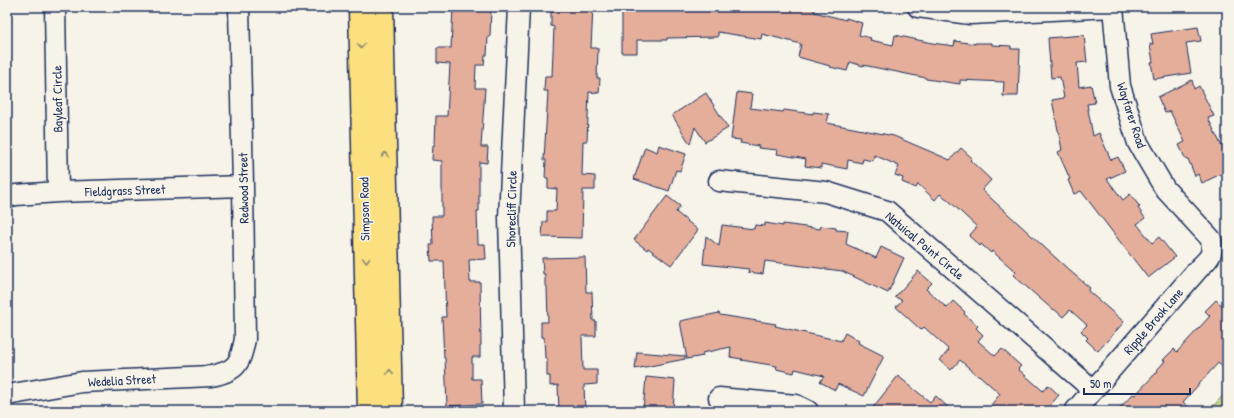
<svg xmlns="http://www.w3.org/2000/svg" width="1234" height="418" font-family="'Patrick Hand',sans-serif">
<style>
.green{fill:#cdd88b;stroke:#748474}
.building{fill:#e5ae9b;stroke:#1b2f5e}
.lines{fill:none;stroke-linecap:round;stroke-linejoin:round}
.minor-casing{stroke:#1b2f5e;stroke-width:23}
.major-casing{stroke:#1b2f5e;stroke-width:25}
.minor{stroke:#f7f3e8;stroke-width:20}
.major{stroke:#fce080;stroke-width:22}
.oneway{stroke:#8c886f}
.labels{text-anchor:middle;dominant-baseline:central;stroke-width:3;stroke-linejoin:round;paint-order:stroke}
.street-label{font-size:13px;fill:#1b2f5e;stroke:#f7f3e8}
</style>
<rect width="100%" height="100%" fill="#f7f3e8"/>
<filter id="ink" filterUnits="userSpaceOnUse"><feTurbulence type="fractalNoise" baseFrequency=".025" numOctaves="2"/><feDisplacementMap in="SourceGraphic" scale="8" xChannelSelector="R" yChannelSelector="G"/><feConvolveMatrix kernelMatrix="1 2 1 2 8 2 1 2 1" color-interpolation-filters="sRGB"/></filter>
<g filter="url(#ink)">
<path class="green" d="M1227,391V411H1209Z"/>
<path class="building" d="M453,7H491L490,37H488L487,55H485L484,65H476L475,88H485L481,147H488L487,163L479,162V211H477L478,244H485L486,259L469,260L470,282H480L481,345H480V357H472V379H481L482,404L447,406L445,358H444L442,317H446L444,261H431L430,245H433L432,216H442V161L432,160L433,145H435L436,116H447L450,64L437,63V48H451Z
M553,7H593L591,48H598L597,78H600L599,93L589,92L587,141H583L582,175L595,176V190H583L582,238L542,237L543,222H547V211H556L557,189L548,188V178H545L546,160H544L548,91H544L545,76H552L554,27L551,26V11L553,12Z
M622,7H667V9H690V7H806L815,10L814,12L846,20V18L862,23L859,35L871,38L870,40L893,45L895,35L932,43L954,46L955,41L975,44V43H992V45L1011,46V49H1020L1018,96H1003L1004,82L960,80V84L926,79V78L863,65V66L850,62L847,71L830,67V66L798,57L801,44L762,34L761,39L718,32V37L667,38V40H637V53H622Z
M1198,27L1201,41L1186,43L1191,73L1154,79L1151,62H1153L1150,44H1153L1151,34Z
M1084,35L1087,62L1077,63L1079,87L1091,85L1095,103L1087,104L1093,136L1099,133L1111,160L1118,157L1125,171L1107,179L1123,200L1130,194L1140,207L1138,208L1145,218L1137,224L1152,243L1159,237L1175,257L1148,278L1081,191L1074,194L1068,180L1070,179L1058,152L1062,150L1052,100L1064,98L1060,77L1051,78L1048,38Z
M1192,80L1194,89L1199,86L1214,116L1208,118L1227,157V171L1202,183L1198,174L1195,176L1188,159L1186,160L1179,145L1185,142L1170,111L1165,113L1158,97Z
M737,92L752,94L750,108L783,112L784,110L813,114V112L829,114L827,123L894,136L950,160L961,148L972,158L970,160L991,180L982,190L1069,270L1090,288L1088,291L1124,322L1098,351L1086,340L1088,338L1081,331L1087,325L1070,310L1063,317L1054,309L1053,310L1013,275L1016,272L992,251L991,253L981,244L980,246L969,236L977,227L947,199L940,194L935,200L918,184L916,188L902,182L903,178L895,175L899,166L874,155L873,161L863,159L862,163L848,160L847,169L821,164V168L805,166L806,159L777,154L778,150L758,148L759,146L740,143L741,140L731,139Z
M706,93L728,128L705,142L695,127L690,144L672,115Z
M659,145L686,154L680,171L676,170L669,191L634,179L645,147L657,152Z
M667,196L680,206L676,212L698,230L671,265L648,248L647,250L634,240Z
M765,223L783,226V224L820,229L821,226L836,228V230L848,231L846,244L876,258L881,247L904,258L888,293L842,271L765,261L763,274L748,272L749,269L703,264L706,236L719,246L722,225L754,229L755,225L765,226Z
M585,257L586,292H592L593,321H596V336H582L583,370H597V384L584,385L585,411H559L558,385L550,386V376H547V358H545L544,337H541V322H548L547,286H545V274H543L542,258Z
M918,271L932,283L926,289L947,308L953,301L965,312L964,314L978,326L976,328L983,335L978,341L995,356L1002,349L1021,366L1018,369L1043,391L1048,385L1059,395L1045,411H998L991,405L1000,394L979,375L978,376L960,360L951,370L940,360L949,350L924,327L921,330L896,307L902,300L895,297Z
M1216,300L1227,310V371L1218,363L1183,402L1193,411H1117L1133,394L1135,395L1158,371L1157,370L1165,361L1163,360L1174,349L1177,352L1210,316L1205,311Z
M719,313L720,315L776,324L775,326L841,341L845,333L859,341L858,343L884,356L864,396L838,384L835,390L820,382L824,376L795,369L794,373L776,369L777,366L741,360L742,359L730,357L731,347L702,353L703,356L687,359L680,321Z
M637,352L685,356V359L635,369Z
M898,376L930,402L936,396L952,411H870Z
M646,377L675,380L673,411H643Z"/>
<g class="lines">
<g class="minor-casing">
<path id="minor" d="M55,7L58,192
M918,7L970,14L1113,7
M719,181L826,192L887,211L1093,390
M7,197L16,195L58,192L243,186
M7,395L82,382L211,376C237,371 240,364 245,339L243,186L239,7
M719,398L796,405L808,411
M514,411L509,217L519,7
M1075,411L1200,267C1211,257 1213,254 1211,239L1165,189L1138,143L1120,86L1113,7"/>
</g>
<g class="major-casing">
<path id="major" d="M360,7L369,411
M382,7L391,411"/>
</g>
<use href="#minor" class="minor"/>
<use href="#major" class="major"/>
</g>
<defs><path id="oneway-chevron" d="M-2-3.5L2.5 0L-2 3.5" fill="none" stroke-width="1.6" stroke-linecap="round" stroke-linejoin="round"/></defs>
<g class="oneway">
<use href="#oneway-chevron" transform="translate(361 46) rotate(89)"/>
<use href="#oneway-chevron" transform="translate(385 155) rotate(-91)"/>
<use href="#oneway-chevron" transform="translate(366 260) rotate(89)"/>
<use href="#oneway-chevron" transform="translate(390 372) rotate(-91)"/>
</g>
</g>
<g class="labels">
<g class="street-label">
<text transform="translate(57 99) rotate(-91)">Bayleaf Circle</text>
<text transform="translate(1132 115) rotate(72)">Wayfarer Road</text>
<text transform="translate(243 188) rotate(-91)">Redwood Street</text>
<text transform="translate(125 190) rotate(-2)">Fieldgrass Street</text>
<text transform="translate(364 209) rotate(-91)">Simpson Road</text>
<text transform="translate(511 209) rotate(-89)">Shorecliff Circle</text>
<text transform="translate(925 245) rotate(40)">Natuical Point Circle</text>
<text transform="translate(1153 321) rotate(-49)">Ripple Brook Lane</text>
<text transform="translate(122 380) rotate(-3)">Wedelia Street</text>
</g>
</g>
<rect width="1234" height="418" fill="none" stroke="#f7f3e8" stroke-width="24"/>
<rect x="12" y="12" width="1210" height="394" fill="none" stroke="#1b2f5e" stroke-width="1.5" filter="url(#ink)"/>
<path d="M1084 388v6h106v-6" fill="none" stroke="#1b2f5e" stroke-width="2"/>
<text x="1090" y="388" font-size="12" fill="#1b2f5e" stroke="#f7f3e8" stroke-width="3" paint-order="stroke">50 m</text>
</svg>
